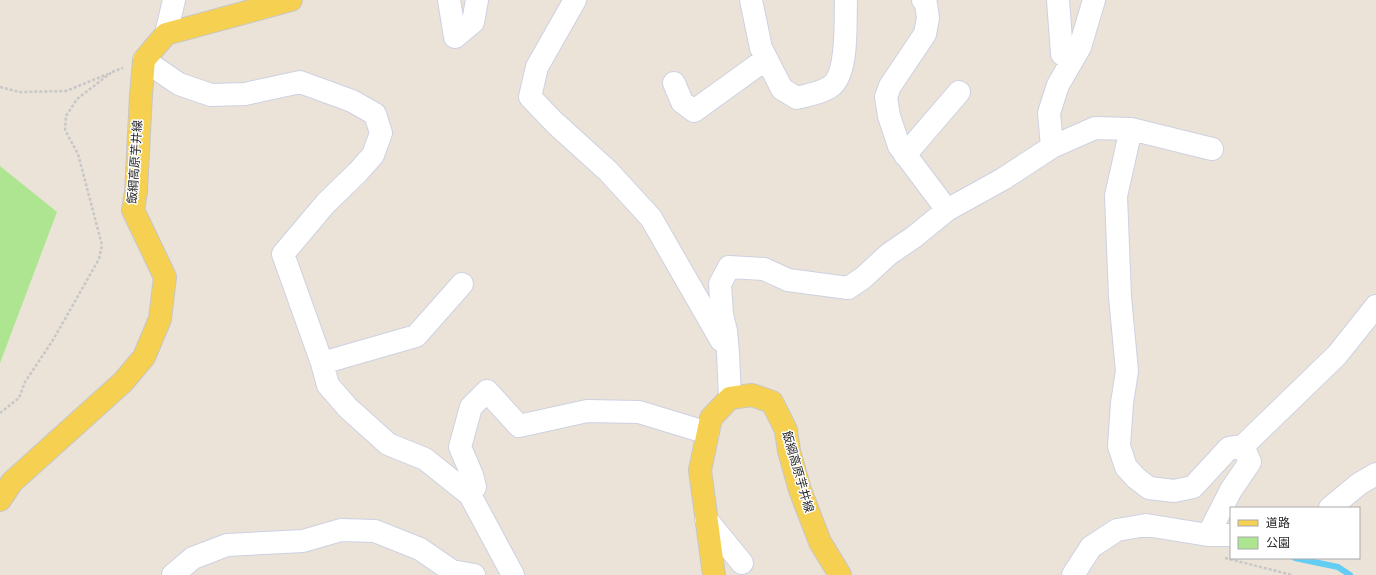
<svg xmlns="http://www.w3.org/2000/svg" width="1376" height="575" font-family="Overpass,'Noto Sans JP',sans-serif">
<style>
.green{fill:#ade591}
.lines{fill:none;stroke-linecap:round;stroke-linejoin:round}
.stream{stroke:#64cdf3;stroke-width:6}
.minor-casing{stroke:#cdd1e2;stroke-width:24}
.major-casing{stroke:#c7c7c7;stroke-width:24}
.path{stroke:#c7c7c7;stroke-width:2.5;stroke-dasharray:3 2;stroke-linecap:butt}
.minor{stroke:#fff;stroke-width:22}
.major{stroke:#f6d151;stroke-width:22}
.labels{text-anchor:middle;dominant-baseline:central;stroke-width:3;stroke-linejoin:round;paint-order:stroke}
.street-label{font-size:12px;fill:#272727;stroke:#fff}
</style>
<rect width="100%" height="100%" fill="#ebe3d8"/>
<path class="green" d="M0,166L57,212L0,363Z"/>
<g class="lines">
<path class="stream" d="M1295,558L1338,567L1350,575"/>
<g class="minor-casing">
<path id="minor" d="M449,0L455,37L473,22L477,0
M575,0L537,67L530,97L555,123L608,171L651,218L721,340
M751,0L761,48L782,89L797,98C808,95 821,93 830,87C849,75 845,21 846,0
M923,0L926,4L928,18L925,34L890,86L886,97L889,116L899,146L947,210
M1058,0L1062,54L1072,61
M166,34L174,0
M144,60L179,84L211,95L245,94L300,82L352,101L375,114L381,133L373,155L358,172L326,203L283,254L322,363L328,385L348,408L388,444L425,459L470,495L513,575
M674,83L682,102L694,111L766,59
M1131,129L1212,149
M1052,147L1049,113L1058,85L1080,47L1094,0
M905,155L959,92
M322,363L416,336L462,284
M730,398L728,353L726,331L722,315L720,284L729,267L764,269L788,280L848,288L863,278L889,254L914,237L947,210L1003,179L1052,147L1095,128L1131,129L1116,196L1120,297L1127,371L1122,403L1119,446L1126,467L1136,478L1149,488L1174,491L1193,487L1229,448L1243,446L1337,355L1376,306
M470,495L475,487L472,475L460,447L471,407L487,391L519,426L587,411L639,412L708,433
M1330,508L1359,484L1376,474
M706,519L742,563
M1208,535H1231
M173,575L193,558L227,545L303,541L341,530L375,531L420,549L452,571L474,575
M1073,575L1091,547L1117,530L1146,525L1208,535L1231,490L1250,462L1243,446"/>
</g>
<g class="major-casing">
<path id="major" d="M0,500L12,482L123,382L144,357L160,319L165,277L133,210L136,192L141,95L144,60L166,34L291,0
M714,575L700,470L711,418L730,398L752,395L772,402L786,430L789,451L800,490L820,542L840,575"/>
</g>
<path class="path" d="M112,72L123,68
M0,87L19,92L66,91L108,74
M0,413L19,398L25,382L53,340L99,259L102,245L78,154L65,130L66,116L77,99L112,72
M1225,558L1292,575"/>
<use href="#minor" class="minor"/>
<use href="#major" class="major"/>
</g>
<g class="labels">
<g class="street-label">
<text transform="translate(136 162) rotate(-86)">飯綱高原芋井線</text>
<text transform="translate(797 472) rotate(74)">飯綱高原芋井線</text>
</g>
</g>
<rect x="1230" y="507" width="130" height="52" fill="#ffffff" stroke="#a9a9a9"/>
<rect x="1238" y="520" width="20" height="6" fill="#f6d151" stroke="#a9a9a9"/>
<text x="1266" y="527" font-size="12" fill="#272727">道路</text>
<rect x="1238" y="537" width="20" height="12" fill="#ade591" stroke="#a9a9a9"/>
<text x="1266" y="547" font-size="12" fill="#272727">公園</text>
</svg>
